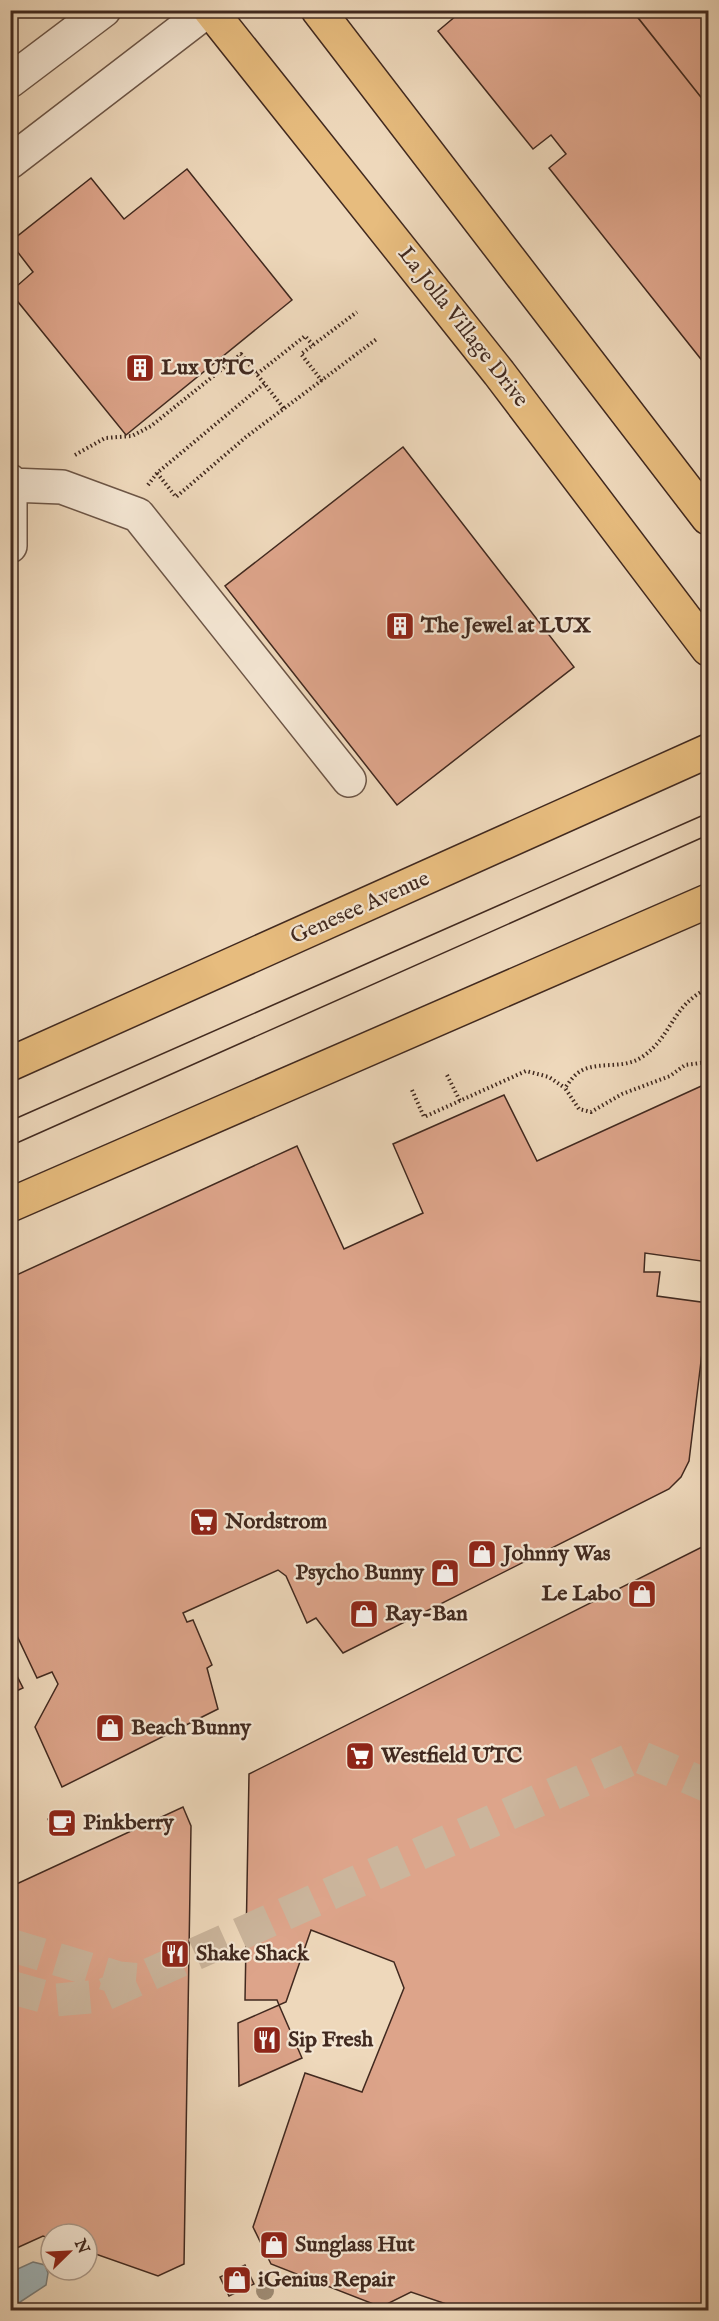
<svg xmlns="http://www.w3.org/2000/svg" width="719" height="2321" font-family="'IM FELL English',serif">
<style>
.water{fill:#9fb6bc;stroke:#797e7d;stroke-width:1.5}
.building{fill:#dda48a;stroke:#41291f;stroke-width:1.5}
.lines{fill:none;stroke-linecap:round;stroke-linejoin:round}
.minor-tunnel{stroke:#cbb59c;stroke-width:33;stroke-dasharray:33 16;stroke-linecap:butt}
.minor-casing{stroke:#6c5546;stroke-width:36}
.major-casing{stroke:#41291f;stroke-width:36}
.path{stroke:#41291f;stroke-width:4;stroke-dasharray:1.5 3;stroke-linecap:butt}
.minor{stroke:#f4e6d3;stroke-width:33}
.major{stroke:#e7bc7e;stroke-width:33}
.tram{stroke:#41291f;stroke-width:1.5}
.tree{fill:#9f8c75}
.labels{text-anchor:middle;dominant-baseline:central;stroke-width:4.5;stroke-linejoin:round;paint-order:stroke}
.street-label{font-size:22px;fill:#41291f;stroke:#f4e6d3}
.poi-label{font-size:22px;font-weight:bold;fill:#41291f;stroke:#f4e6d3;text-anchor:start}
</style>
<rect width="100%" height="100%" fill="#eed8bb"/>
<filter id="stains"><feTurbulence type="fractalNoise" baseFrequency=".00333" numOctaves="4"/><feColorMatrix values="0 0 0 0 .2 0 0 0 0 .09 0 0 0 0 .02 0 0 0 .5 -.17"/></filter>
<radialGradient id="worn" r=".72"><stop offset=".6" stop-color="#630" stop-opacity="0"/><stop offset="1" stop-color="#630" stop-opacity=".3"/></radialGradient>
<path class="water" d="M33,2262L45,2265L48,2273L46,2285L11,2308V2272Z"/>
<path class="building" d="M463,10H632L708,106V368L549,168L566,154L551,135L533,149L438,31Z
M643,10H708V106L638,18Z
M187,169L292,300L126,435L10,292L33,272L10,242L91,178L124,219Z
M403,447L574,667L397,805L225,586Z
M708,1083V1262L645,1253L644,1272H660L657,1296L708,1303L689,1461L681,1477L669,1489L343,1653L316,1618L307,1623L286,1576L278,1570L183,1613L187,1622L193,1620L212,1665L207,1668L218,1709L62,1787L35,1727L58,1684L52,1672L37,1678L10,1621V1278L297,1146L344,1249L423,1213L393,1144L504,1095L537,1161Z
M708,1544V2310H464L411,2292L381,2307L271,2264L253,2227L305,2073L362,2092L404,1988L394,1962L311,1930L286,2002L279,2005L277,2000H245L249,1774Z
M10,1662L23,1688L10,1694Z
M183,1807L191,1826L184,2264L158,2276L87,2251V2234H51V2239L43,2236L10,2251V1887Z
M67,1810L75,1827L56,1836L48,1819Z
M279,2005L302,2058L239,2086L238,2023Z
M245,2265L254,2284L229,2296L220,2277Z"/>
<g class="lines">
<path class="minor-tunnel" d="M10,1945L119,1978L143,1980
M10,1987L56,2000L101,1996L638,1756L708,1786"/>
<g class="minor-casing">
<path id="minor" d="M10,81L104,10
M10,162L208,10
M10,481V546
M11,485L62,487L138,515L349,780"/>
</g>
<g class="major-casing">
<path id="major" d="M210,10L499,373L708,649
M318,10L708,518
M10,1064L708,751
M10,1205L708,901"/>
</g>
<path class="path" d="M257,374L305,336L313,345
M322,381L301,354L357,312
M75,455L105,438L132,436L151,426L241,354L285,410
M157,473L176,497L246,437L378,338
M148,485L157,473L265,383
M708,988C670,1007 673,1036 642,1057C624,1069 603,1062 585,1069C576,1072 570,1081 565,1088L579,1109L591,1112L622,1094L670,1076L685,1065L708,1062
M447,1075L460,1101
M412,1090L424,1117L526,1071L549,1077L565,1088"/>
<use href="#minor" class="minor"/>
<use href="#major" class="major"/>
<path class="tram" d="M10,1121L708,813
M10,1146L708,835"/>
</g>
<circle class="tree" cx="265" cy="2291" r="9"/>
<defs>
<g id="building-square" transform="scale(1.5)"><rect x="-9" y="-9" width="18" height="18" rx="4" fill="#8f2418" stroke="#f4e6d3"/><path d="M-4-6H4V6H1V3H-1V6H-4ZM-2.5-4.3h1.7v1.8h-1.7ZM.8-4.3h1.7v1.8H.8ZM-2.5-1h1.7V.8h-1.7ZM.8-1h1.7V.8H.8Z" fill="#fff"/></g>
<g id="supermarket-square" transform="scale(1.5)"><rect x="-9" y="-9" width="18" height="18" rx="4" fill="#8f2418" stroke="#f4e6d3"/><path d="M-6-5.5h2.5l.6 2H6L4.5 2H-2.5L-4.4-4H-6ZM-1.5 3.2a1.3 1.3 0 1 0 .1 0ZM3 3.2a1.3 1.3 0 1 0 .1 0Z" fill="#fff"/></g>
<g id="shop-square" transform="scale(1.5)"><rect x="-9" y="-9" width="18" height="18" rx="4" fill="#8f2418" stroke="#f4e6d3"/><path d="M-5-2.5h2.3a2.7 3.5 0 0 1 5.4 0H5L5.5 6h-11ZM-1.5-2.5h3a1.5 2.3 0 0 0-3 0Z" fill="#fff"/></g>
<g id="cafe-square" transform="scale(1.5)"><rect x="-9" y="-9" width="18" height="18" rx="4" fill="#8f2418" stroke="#f4e6d3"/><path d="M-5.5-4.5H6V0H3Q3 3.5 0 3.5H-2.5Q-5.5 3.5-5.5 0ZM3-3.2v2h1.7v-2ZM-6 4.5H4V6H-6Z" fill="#fff"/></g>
<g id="restaurant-square" transform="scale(1.5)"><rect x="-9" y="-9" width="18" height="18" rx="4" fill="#8f2418" stroke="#f4e6d3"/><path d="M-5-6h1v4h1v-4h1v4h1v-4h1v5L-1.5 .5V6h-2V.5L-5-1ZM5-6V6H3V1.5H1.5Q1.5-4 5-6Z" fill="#fff"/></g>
</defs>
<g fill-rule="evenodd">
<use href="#building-square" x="140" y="368"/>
<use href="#building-square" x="400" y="626"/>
<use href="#supermarket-square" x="204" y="1522"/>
<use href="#shop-square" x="482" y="1554"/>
<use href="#shop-square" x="445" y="1573"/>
<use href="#shop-square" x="642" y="1594"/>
<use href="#shop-square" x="364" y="1614"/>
<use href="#shop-square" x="110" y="1728"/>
<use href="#supermarket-square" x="360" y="1756"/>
<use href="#cafe-square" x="62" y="1823"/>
<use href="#restaurant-square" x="175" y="1954"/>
<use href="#restaurant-square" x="267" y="2040"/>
<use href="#shop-square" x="274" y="2245"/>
<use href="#shop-square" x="237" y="2280"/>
</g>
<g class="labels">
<g class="street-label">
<text transform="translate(463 327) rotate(52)">La Jolla Village Drive</text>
<text transform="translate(360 908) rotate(-24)">Genesee Avenue</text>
</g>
<g class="poi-label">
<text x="161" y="368">Lux UTC</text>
<text x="421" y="626">The Jewel at LUX</text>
<text x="225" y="1522">Nordstrom</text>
<text x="503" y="1554">Johnny Was</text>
<text x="424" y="1573" text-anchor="end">Psycho Bunny</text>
<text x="621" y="1594" text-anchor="end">Le Labo</text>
<text x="385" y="1614">Ray-Ban</text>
<text x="131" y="1728">Beach Bunny</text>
<text x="381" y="1756">Westfield UTC</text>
<text x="83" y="1823">Pinkberry</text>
<text x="196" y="1954">Shake Shack</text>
<text x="288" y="2040">Sip Fresh</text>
<text x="295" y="2245">Sunglass Hut</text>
<text x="258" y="2280">iGenius Repair</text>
</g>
</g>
<rect width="719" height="2321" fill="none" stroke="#eed8bb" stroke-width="36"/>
<rect x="12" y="12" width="695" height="2297" fill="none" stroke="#41291f" stroke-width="3"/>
<rect x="18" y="18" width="683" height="2285" fill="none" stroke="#41291f" stroke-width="1.5"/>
<g transform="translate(69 2252) rotate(66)"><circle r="28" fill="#f4e6d3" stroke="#ac9a8b" stroke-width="1.5"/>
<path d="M0-4.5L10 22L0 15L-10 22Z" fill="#8f2418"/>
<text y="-9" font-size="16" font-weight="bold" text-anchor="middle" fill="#41291f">N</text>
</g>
<rect width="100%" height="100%" filter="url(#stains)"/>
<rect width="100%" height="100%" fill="url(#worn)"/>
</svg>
